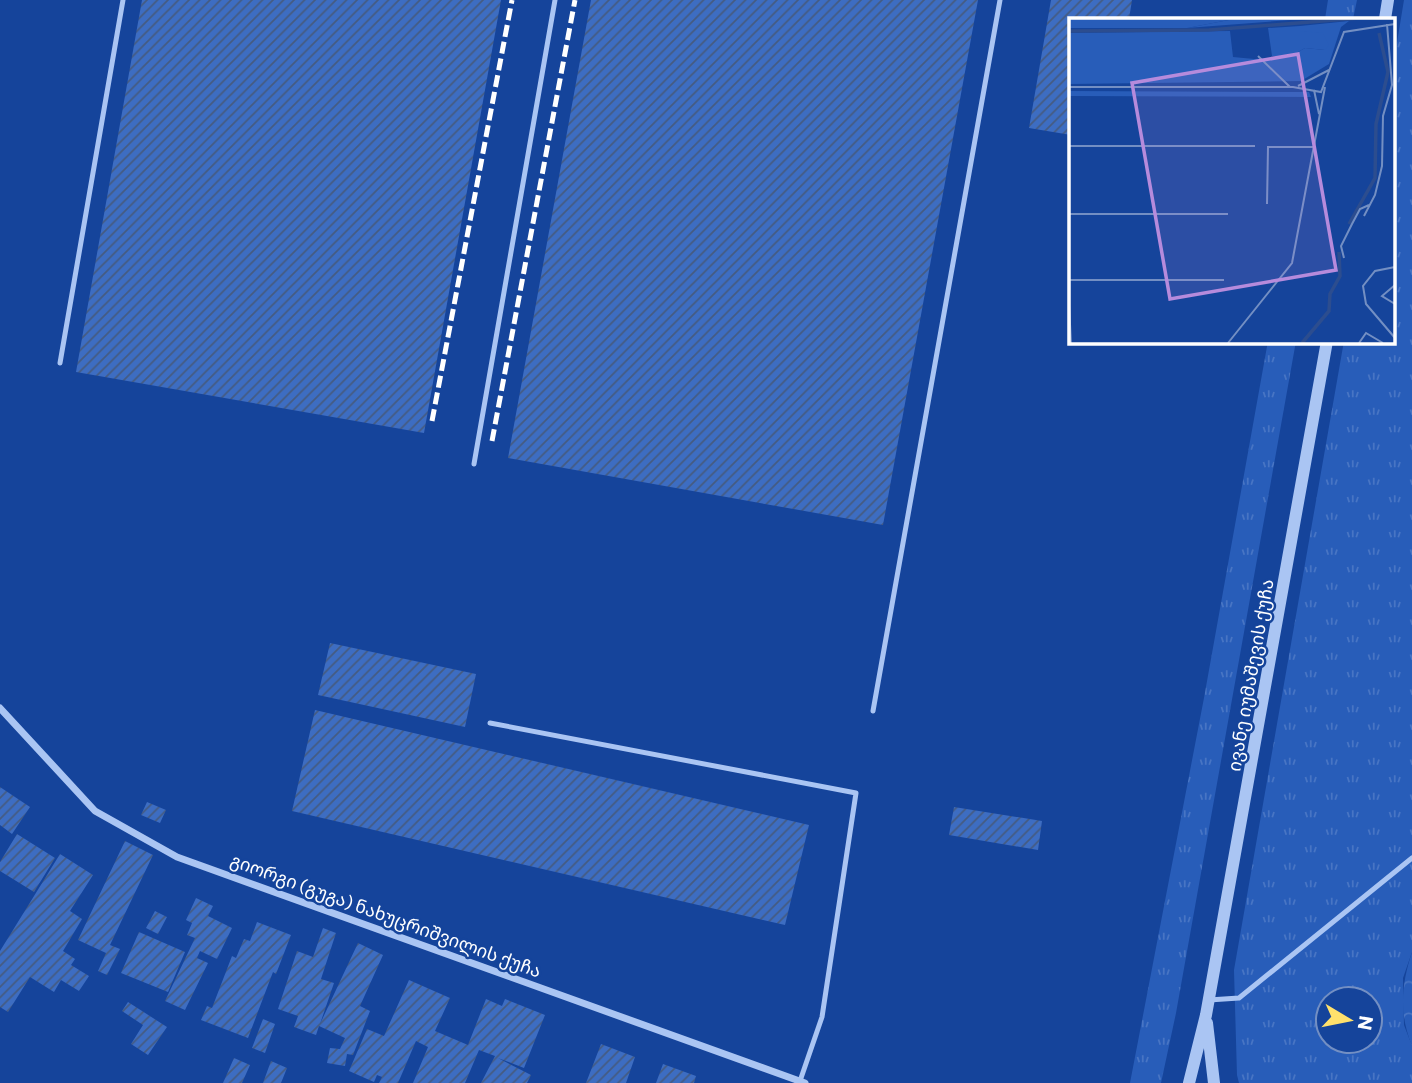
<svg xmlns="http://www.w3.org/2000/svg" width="1412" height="1083" font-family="Commissioner,'Noto Sans Georgian',sans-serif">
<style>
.grass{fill:url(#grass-tufts);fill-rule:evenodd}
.forest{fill:url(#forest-crowns)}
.building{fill:url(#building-hatch)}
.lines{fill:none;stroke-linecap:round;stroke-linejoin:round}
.service{stroke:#aac5f3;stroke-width:5}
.minor{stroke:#aac5f3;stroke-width:7}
.tertiary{stroke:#aac5f3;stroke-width:12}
.rail{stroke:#fff;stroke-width:5;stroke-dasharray:12 5;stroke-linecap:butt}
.labels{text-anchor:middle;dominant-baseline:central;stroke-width:5;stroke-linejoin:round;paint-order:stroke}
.street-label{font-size:18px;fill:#fff;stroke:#15449b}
.inset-river{fill:none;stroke:#2c4d8f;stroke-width:3.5}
.inset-road{fill:none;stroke:#738fc3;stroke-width:2}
.view{fill:#b68bdc;fill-opacity:0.15;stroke:#b68bdc;stroke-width:3.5}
.inset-edge{fill:none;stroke:#fff;stroke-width:3.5}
</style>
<defs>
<pattern id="grass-tufts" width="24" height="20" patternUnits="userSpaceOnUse" patternTransform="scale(1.75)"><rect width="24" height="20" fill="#285db9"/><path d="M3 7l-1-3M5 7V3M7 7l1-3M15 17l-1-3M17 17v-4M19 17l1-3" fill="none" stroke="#4875c4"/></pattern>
<pattern id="forest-crowns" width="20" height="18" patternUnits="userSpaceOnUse" patternTransform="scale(1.75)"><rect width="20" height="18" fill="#285db9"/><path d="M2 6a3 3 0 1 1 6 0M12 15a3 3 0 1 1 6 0" fill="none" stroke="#4875c4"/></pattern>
<pattern id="building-hatch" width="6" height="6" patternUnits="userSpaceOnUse" patternTransform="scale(1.75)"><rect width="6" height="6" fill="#3d6dc2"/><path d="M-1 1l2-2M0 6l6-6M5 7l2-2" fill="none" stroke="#455b81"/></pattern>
</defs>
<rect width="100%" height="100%" fill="#15449b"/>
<path class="grass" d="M1328,0H1357L1353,19H1325Z
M1404,0H1412V952L1403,978L1404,1025L1412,1046V1083H1239L1237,1075L1234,970L1344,341H1393V67ZM1328,999H1370V1041H1328Z
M1268,341H1296L1176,1013L1161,1083H1130L1204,698Z"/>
<path class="forest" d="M1412,952V1046C1399,1014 1401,985 1412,952Z"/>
<path class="building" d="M142,0H501L424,433L76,372Z
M591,0H978L883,525L508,458Z
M1051,0H1132L1129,19H1071V135L1029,128Z
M330,643L476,674L465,727L318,695Z
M315,710L809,825L785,925L292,811Z
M0,787L30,807L12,834L0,825Z
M147,802L166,810L160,823L141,815Z
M954,807L1042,821L1038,850L949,835Z
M17,834L55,858L34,892L0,871V862Z
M125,841L153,855L110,945L120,949L107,975L98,971L106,953L78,940Z
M60,854L93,875L70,911L82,919L63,951L75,959L71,965L89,976L79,991L61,980L54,992L30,977L8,1012L0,1007V951Z
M196,898L213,906L208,916L232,928L217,959L200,951L197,958L208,963L185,1010L165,1001L195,938L187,935L192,923L186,920Z
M155,911L167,917L158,934L146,928Z
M257,922L291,935L276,974L273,972L248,1038L201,1020L207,1006L212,1008L232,956L236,958L244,939L250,941Z
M323,928L336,933L321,979L334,983L320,1024L358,943L383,955L360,1006L370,1011L353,1055L347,1054L345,1066L327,1063L330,1048L340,1049L345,1038L319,1026L316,1035L294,1027L298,1016L278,1009L297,951L313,957Z
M139,932L185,952L168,992L121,973Z
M409,980L450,998L435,1031L468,1045L486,999L502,1006L505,999L545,1015L524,1068L498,1058L531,1075L527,1083H481L495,1056L479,1050L465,1083H413L428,1047L416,1041L398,1083H379L382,1077L377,1075L374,1082L349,1071L367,1029L384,1036Z
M128,1002L167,1027L148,1055L131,1044L143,1025L122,1011Z
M263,1019L275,1024L265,1053L252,1048Z
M601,1044L635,1057L626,1083H586Z
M234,1058L250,1065L242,1083H223Z
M271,1061L287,1068L281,1083H263Z
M663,1064L696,1076L694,1083H656Z"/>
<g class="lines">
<path class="service" d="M60,363L123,0
M474,464L555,0
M873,711L1000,0
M490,723L856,793L822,1017L800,1081
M1209,1000L1239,998L1412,858"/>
<path class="minor" d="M0,708L95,811L177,857L805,1083"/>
<path class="tertiary" d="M1385,19L1388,0
M1207,1023L1214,1083
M1189,1083L1206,1015L1327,341"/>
<path class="rail" d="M432,421L512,0
M492,441L575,0"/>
</g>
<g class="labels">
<g class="street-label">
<text transform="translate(1250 675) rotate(-80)">ივანე იუმაშევის ქუჩა</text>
<text transform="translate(386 915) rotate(20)">გიორგი (გუგა) ნახუცრიშვილის ქუჩა</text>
</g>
</g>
<g transform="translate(1069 18)">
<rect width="326" height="326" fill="#15449b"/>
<path d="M170,0L200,2L248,0L118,10ZM280,3L272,9L260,46L232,63L0,66V15L161,13L164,39L185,41L220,39L236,30L256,32L231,14V8ZM0,73L224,74H240L242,79L0,78Z" fill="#285db9"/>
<path d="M231,8V13L254,15L260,27L256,32L236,30L220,39L203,38L199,10Z" fill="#285db9"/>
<path d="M0,0H170L118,10H0Z" fill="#285db9"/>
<path class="inset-river" d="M0,13L140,12L291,0M280,206L306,160L307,106L319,54L310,15M233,325L260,293L261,276L271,258L270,234"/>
<path class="inset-road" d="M189,38L221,69M229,68L260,52M0,69H224L252,74L275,14L326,6M245,72L250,96M0,128H186M198,186L199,129H245M0,196H159M295,198L306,177L313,148L314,98L323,67L318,6M275,240L272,228L283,206L291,191L300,187M326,249L306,253L294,268L297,286L326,320M0,262H155M326,267L313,278L326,286M0,287L2,325M159,325L223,245L256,69M290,325L297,315L314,325"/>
<path class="view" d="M229,36L267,252L101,281L63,65Z"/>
<rect width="326" height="326" class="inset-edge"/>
</g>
<g transform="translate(1349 1020) rotate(100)"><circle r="33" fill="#15449b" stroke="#738fc3" stroke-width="2"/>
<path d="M0-5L12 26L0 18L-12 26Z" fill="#ffe16c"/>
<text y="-10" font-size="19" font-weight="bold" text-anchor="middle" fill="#ffffff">N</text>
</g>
</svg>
